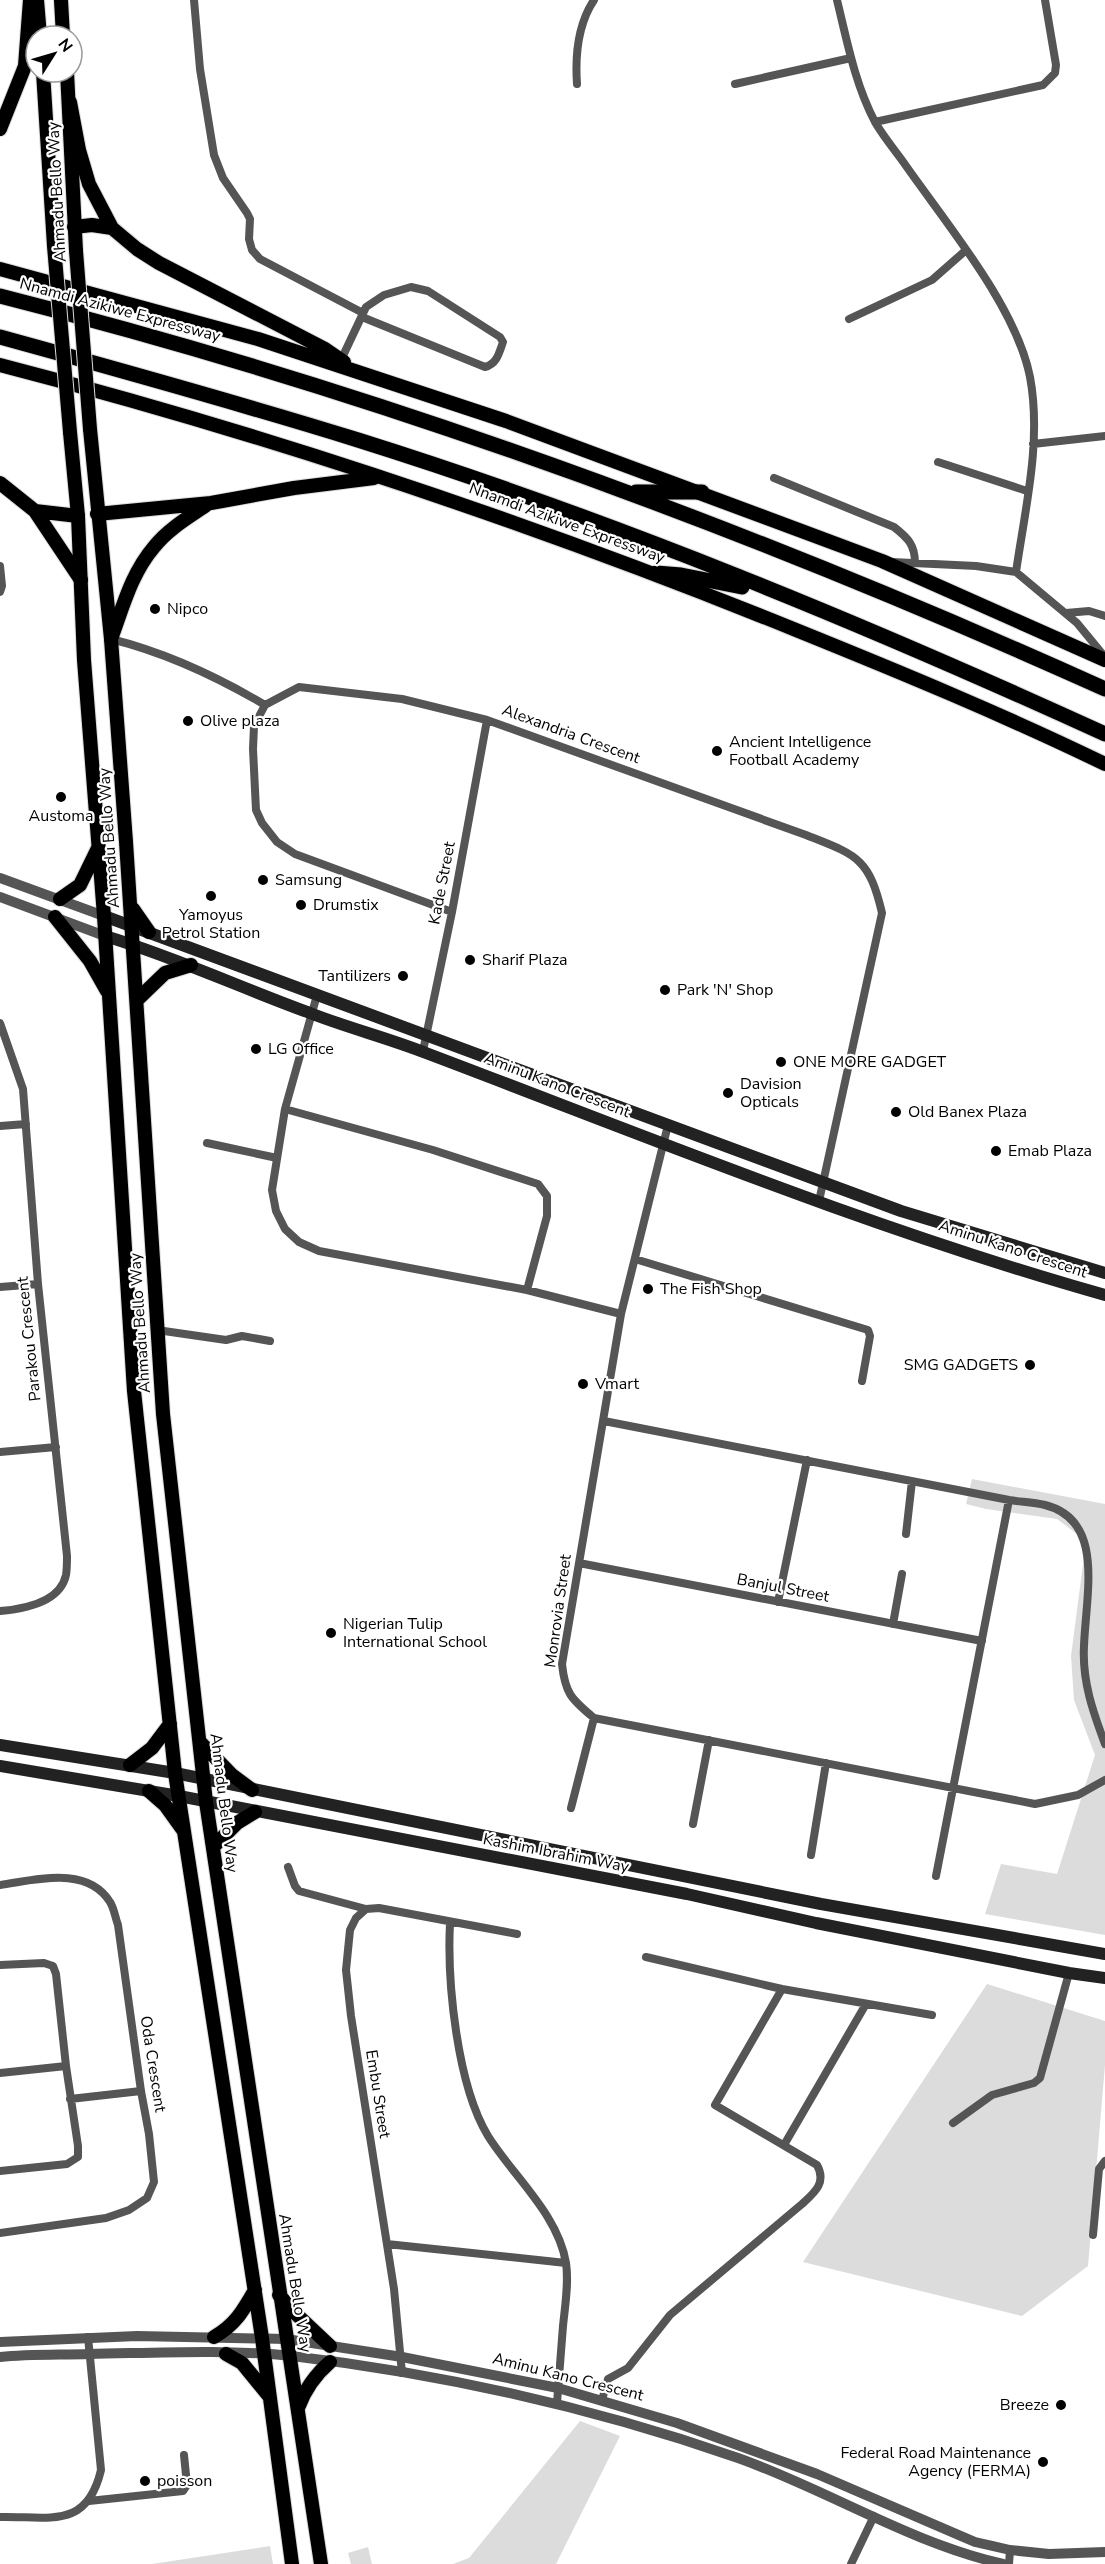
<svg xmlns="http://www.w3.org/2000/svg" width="1105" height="2564" font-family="'Nunito Sans',sans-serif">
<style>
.green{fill:#dcdcdc}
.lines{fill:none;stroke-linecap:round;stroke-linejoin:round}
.primary-casing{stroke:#dbdbdb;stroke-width:16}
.trunk-casing{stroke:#dbdbdb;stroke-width:16}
.motorway-casing{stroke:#dbdbdb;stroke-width:17}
.minor{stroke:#555;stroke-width:8}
.tertiary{stroke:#555;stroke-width:10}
.secondary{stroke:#222;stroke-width:12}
.primary{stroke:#000;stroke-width:14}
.trunk{stroke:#000;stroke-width:14}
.motorway{stroke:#000;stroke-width:15}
.primary-bridge-casing{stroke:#dbdbdb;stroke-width:16;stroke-linecap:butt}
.primary-bridge{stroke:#000;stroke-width:14}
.poi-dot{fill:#000;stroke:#fff;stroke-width:2}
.labels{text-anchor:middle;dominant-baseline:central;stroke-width:4.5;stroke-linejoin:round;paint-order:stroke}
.street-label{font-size:16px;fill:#000;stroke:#fff}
.poi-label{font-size:16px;fill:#000;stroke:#fff;text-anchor:start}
</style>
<rect width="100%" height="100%" fill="#fff"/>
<path class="green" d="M972,1479L1105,1504V1935L985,1914L1001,1864L1057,1874L1095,1755L1074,1700L1071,1656L1085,1549L1077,1534L1057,1519L986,1509L966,1504Z
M987,1984L1105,2021V2065L1088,2266L1022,2316L803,2262Z
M580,2421L620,2436L556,2564H453L469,2558Z
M270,2546L273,2564H152Z
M368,2547L372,2564H351L348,2553Z"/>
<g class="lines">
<g class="primary-casing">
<path id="primary" d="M37,0L40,36
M61,0L63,36
M43,72L54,246
M67,72L76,251
M90,429L111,639L126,842L163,1414L206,1802L321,2564
M70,432L78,516L84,660L104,916L134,1391L175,1773L262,2338L292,2564
M60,899L80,885L98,848
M133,909L149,932
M55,917L90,961L107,991
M137,1000L165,973L191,965
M200,1742L232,1775L252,1790
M130,1765L152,1748L170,1724
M149,1791L165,1805L183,1830
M213,1847L237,1823L255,1812
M279,2295L295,2313L330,2346
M214,2337C235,2325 243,2311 255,2290
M226,2354L242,2363L269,2396
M298,2408C305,2389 315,2375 330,2362"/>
</g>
<g class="trunk-casing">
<path id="trunk" d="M70,102L79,150L89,184L112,228L137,249L159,263L325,349L344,362
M0,129L25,66L30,0
M74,227L92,225L112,228
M0,269L258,339L506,421L882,561L1105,660
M0,365C271,435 537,525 796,630C900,672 1004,715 1105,764
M0,483L35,511L81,580
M35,511L78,516
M97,514L211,503L294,488L374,478
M111,639C123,607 131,574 154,547C168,529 189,517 208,504"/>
</g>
<g class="motorway-casing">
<path id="motorway" d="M0,296C380,392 748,528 1105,689
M0,337C120,370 239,403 358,440C613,520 862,623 1105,734
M636,492H702
M656,573L681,575L742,587"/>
</g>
<path class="minor" d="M194,0L200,69L214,155L223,178L247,213L250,219L249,239L252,250L260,259L363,313
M837,0C847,41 855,84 875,122C883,136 894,149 904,163C945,222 1016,306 1030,377C1042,441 1025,509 1016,572
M577,84C575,55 578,24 594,0
M735,84L851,58
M875,122L1043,85L1055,73L1056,65L1045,0
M849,319L932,280L965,251
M341,360L366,307L384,295L411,287L428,291L500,337L503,342C499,353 497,364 485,367L362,317
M1033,444L1105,436
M938,462L1027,491
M774,478L894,527C908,538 915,545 915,563
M892,562L976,566L1016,572L1077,623L1105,657
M0,566L2,586L0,592
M1066,613L1089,611L1105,616
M111,639C167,653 216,676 265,705
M452,912L295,854L277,842L262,823L256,810L253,749L254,726L265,705L299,687L402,699L487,720L806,835C856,855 869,857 882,913L819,1201
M317,995L285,1109L272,1190L276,1211L285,1229L299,1242L319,1251L527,1290L621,1314
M0,1023L23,1089L38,1284L67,1556C67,1562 67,1569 66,1575C60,1603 24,1609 0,1611
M423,1051L452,912L487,720
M285,1109L433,1150L538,1184L547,1196V1216L527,1290
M668,1125L621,1314L562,1664C565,1693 571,1699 594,1718L1035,1804L1078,1795L1105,1780
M0,1126L26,1124
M207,1143L277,1158
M635,1259L868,1330L870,1336L862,1381
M0,1287L38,1284
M157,1330L226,1340L242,1336L270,1341
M604,1421L1009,1500C1021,1502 1033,1502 1045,1505C1105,1520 1086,1593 1084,1646C1082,1681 1093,1712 1105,1744
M0,1452L56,1447
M906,1534L912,1481
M579,1563L982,1641
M778,1602L807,1460
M893,1624L902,1574
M571,1808L594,1718
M693,1824L709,1740
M811,1855L826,1763
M288,1867L295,1886L299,1891L366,1909
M936,1876L1009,1500
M0,1885C36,1880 87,1865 110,1902C114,1908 115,1917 118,1925L141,2091L149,2134L154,2182L147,2198L129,2210L106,2218L0,2233
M450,1923C447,1982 457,2085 488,2136C513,2176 558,2214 566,2263C569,2283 565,2306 563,2326C561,2352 559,2378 557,2403
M646,1957L782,1989L932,2015
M0,1965L44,1963L53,1966L56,1974L66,2066L78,2146V2157L67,2164L0,2171
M0,2073L66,2066
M70,2099L141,2091
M953,2123L992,2095L1034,2083L1040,2078L1069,1973
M784,2145L866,2004
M1093,2235L1099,2169L1105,2161
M387,2244L566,2263
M402,2373L394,2289L351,2016L346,1970L350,1930L356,1918L366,1909L379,1908L517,1934
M602,2400L608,2379L628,2368L670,2315L802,2204C814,2193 827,2183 817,2165L715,2105L782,1989
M89,2501L183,2491L187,2485L184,2455
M0,2517C49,2516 87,2530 101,2470L88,2337
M851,2564L874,2516
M1009,2564L1010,2550"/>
<path class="tertiary" d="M0,878L104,916
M0,897L105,936
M0,2342L137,2336L286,2339L402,2357L558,2388L677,2423L817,2474L975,2542L1010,2550L1049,2554L1105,2552
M0,2357C29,2354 59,2355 89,2354C154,2353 227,2349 292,2356C443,2374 594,2408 738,2458C828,2490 910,2543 1003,2564"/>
<path class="secondary" d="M104,916L901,1211L1105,1273
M105,936C175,957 241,988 310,1013C348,1028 388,1038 426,1053C651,1138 874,1230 1105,1295
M0,1745L175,1773L821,1904L1105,1954
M0,1766L179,1796L687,1894L816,1923L1069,1973L1105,1978"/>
<use href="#primary" class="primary"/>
<use href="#trunk" class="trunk"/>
<use href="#motorway" class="motorway"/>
<g class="primary-bridge-casing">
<path id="primary-bridge" d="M54,246L70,432
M76,251L90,429"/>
</g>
<use href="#primary-bridge" class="primary-bridge"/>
</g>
<g class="poi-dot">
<circle cx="155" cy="609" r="6"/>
<circle cx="188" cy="721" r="6"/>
<circle cx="717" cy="751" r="6"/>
<circle cx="61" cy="797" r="6"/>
<circle cx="263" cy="880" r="6"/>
<circle cx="211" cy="896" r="6"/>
<circle cx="301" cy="905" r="6"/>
<circle cx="470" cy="960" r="6"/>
<circle cx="403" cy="976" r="6"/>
<circle cx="665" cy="990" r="6"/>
<circle cx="256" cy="1049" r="6"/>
<circle cx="781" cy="1062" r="6"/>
<circle cx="728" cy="1093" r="6"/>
<circle cx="896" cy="1112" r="6"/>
<circle cx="996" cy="1151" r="6"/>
<circle cx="648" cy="1289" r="6"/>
<circle cx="1030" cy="1365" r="6"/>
<circle cx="583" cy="1384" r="6"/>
<circle cx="331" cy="1633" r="6"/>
<circle cx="1061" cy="2405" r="6"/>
<circle cx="1043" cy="2462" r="6"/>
<circle cx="145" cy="2481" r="6"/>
</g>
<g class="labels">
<g class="street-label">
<text transform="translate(57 192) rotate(-93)">Ahmadu Bello Way</text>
<text transform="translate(120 310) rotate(15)">Nnamdi Azikiwe Expressway</text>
<text transform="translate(567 523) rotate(20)">Nnamdi Azikiwe Expressway</text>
<text transform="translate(571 734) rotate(20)">Alexandria Crescent</text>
<text transform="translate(109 838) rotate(-94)">Ahmadu Bello Way</text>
<text transform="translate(442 883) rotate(-79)">Kade Street</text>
<text transform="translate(557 1085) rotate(21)">Aminu Kano Crescent</text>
<text transform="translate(1013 1249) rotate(18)">Aminu Kano Crescent</text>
<text transform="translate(140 1323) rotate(-94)">Ahmadu Bello Way</text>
<text transform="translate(29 1339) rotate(-96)">Parakou Crescent</text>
<text transform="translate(783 1588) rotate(11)">Banjul Street</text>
<text transform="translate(558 1611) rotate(-82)">Monrovia Street</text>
<text transform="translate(224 1803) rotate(83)">Ahmadu Bello Way</text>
<text transform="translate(556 1853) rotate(11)">Kashim Ibrahim Way</text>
<text transform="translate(153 2064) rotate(81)">Oda Crescent</text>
<text transform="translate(378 2094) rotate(81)">Embu Street</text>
<text transform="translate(295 2283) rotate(81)">Ahmadu Bello Way</text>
<text transform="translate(568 2377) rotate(14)">Aminu Kano Crescent</text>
</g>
<g class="poi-label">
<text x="167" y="609">Nipco</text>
<text x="200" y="721">Olive plaza</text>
<text x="729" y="742">Ancient Intelligence<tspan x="729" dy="18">Football Academy</tspan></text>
<text x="61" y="816" text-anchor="middle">Austoma</text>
<text x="275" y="880">Samsung</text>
<text x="313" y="905">Drumstix</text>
<text x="211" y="915" text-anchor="middle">Yamoyus<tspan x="211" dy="18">Petrol Station</tspan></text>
<text x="482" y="960">Sharif Plaza</text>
<text x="391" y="976" text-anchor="end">Tantilizers</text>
<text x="677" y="990">Park 'N' Shop</text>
<text x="268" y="1049">LG Office</text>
<text x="793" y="1062">ONE MORE GADGET</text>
<text x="740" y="1084">Davision<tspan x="740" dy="18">Opticals</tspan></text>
<text x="908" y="1112">Old Banex Plaza</text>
<text x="1008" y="1151">Emab Plaza</text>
<text x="660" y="1289">The Fish Shop</text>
<text x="1018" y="1365" text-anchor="end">SMG GADGETS</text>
<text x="595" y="1384">Vmart</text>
<text x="343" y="1624">Nigerian Tulip<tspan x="343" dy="18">International School</tspan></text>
<text x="1049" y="2405" text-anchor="end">Breeze</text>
<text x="1031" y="2453" text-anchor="end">Federal Road Maintenance<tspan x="1031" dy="18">Agency (FERMA)</tspan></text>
<text x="157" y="2481">poisson</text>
</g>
</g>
<g transform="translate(54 54) rotate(53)"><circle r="28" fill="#ffffff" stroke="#999999" stroke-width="1.5"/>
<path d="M0-4.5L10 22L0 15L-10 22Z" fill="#000000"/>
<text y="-9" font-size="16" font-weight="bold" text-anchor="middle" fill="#000000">N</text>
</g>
</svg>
